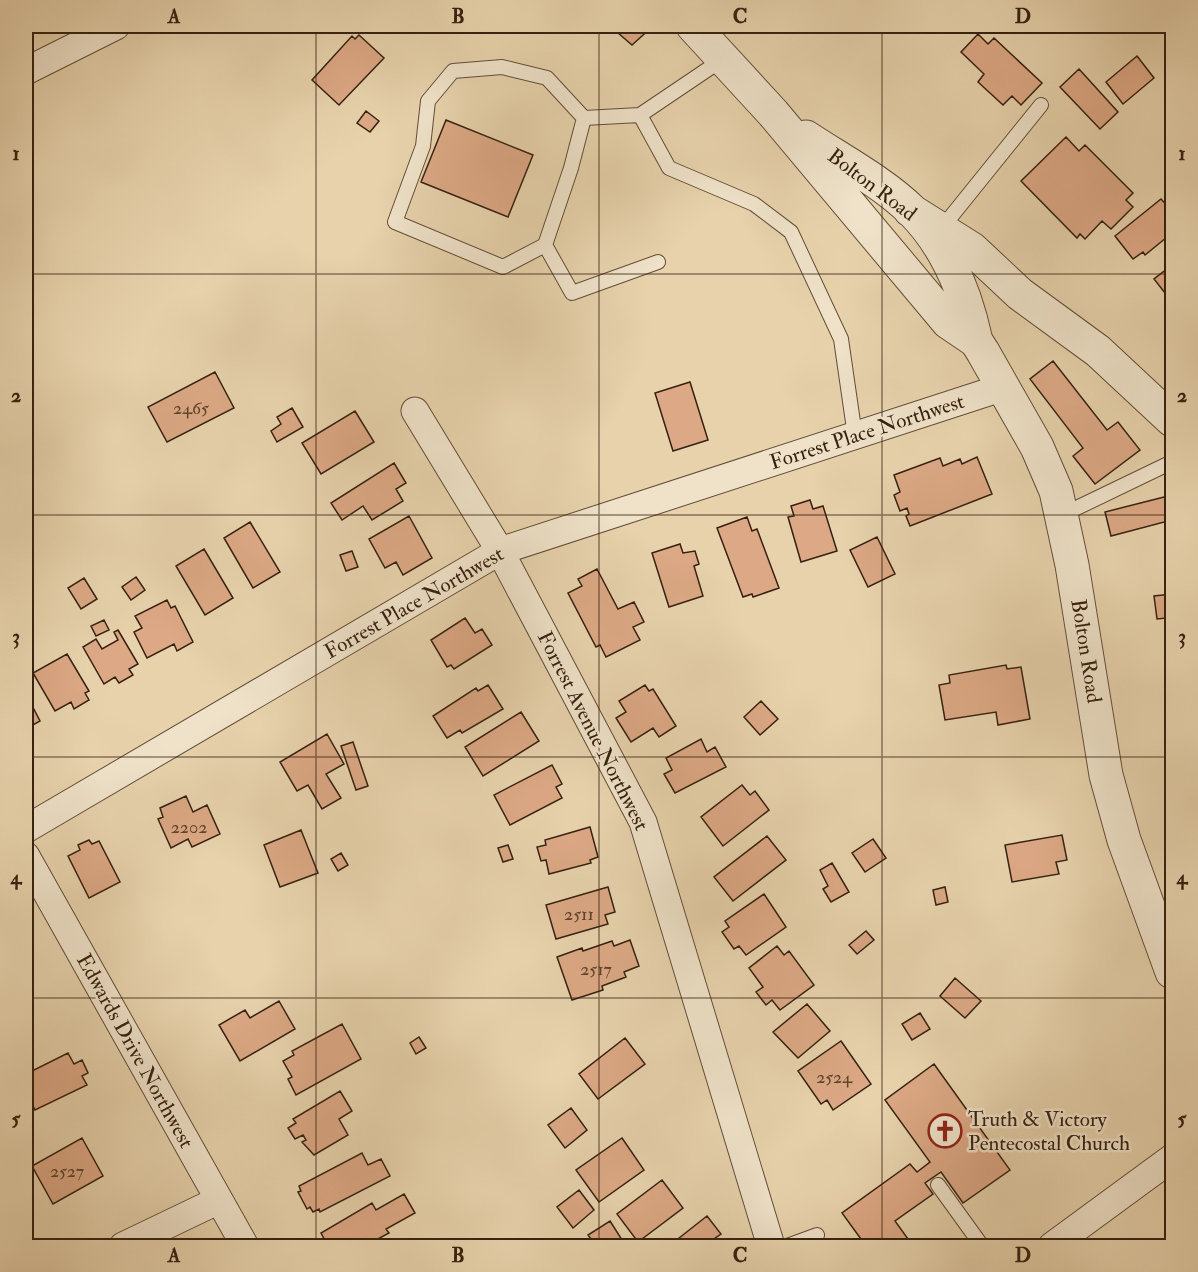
<svg xmlns="http://www.w3.org/2000/svg" width="1198" height="1272" font-family="'IM FELL Double Pica',serif">
<style>
.building{fill:#dca885;stroke:#362110;stroke-width:1.5}
.lines{fill:none;stroke-linecap:round;stroke-linejoin:round}
.service-casing{stroke:#624d37;stroke-width:16}
.minor-casing{stroke:#624d37;stroke-width:29}
.tertiary-casing{stroke:#624d37;stroke-width:35}
.service{stroke:#efe2c9;stroke-width:14}
.minor{stroke:#efe2c9;stroke-width:27}
.tertiary{stroke:#efe2c9;stroke-width:33}
.grid{fill:none;stroke:#362110;stroke-width:1.5;stroke-opacity:0.55}
.labels{text-anchor:middle;dominant-baseline:central;stroke-width:5;stroke-linejoin:round;paint-order:stroke}
.number-label{font-size:18px;fill:#60432d}
.street-label{font-size:21px;fill:#362110;stroke:#efe2c9}
.poi-label{font-size:21px;fill:#362110;stroke:#efe2c9;text-anchor:start}
.neatline{fill:none;stroke:#362110;stroke-width:2}
.grid-label{font-size:20px;text-anchor:middle;font-weight:bold;fill:#362110}
</style>
<rect width="100%" height="100%" fill="#e7d2ac"/>
<filter id="stains"><feTurbulence type="fractalNoise" baseFrequency=".00333" numOctaves="4"/><feColorMatrix values="0 0 0 0 .2 0 0 0 0 .09 0 0 0 0 .02 0 0 0 .5 -.17"/></filter>
<radialGradient id="worn" r=".72"><stop offset=".6" stop-color="#630" stop-opacity="0"/><stop offset="1" stop-color="#630" stop-opacity=".3"/></radialGradient>
<path class="building" d="M610,26H653L632,45Z
M978,34L988,44L994,38L1042,83L1021,105L1012,96L1003,105L978,82L984,74L961,52Z
M359,35L384,58L339,105L312,80L352,36L355,39Z
M1137,56L1154,78L1123,104L1106,82Z
M1079,69L1118,112L1100,129L1060,87Z
M366,111L379,121L370,132L357,123Z
M446,120L533,155L508,217L421,182Z
M1066,137L1079,151L1085,145L1133,193L1126,200L1133,207L1111,229L1102,221L1085,239L1080,234L1077,238L1021,181Z
M1161,199L1172,211V233L1145,255L1143,252L1133,259L1115,236Z
M1172,265V295L1169,298L1154,279Z
M1053,361L1107,430L1118,422L1140,450L1095,484L1073,456L1083,448L1030,379Z
M215,372L234,408L167,442L148,407Z
M690,382L708,440L673,451L655,393Z
M292,408L303,427L277,442L271,431L281,424L277,417Z
M355,411L374,442L321,474L302,443Z
M977,457L992,494L910,526L906,516L909,514L907,508L900,511L894,495L900,492L894,475L940,458L943,466L960,459L962,464Z
M394,463L406,483L396,489L403,501L372,520L363,506L342,520L331,503Z
M1172,495V520L1111,536L1105,512Z
M810,500L813,509L823,506L837,551L801,562L788,517L794,516L791,506Z
M409,516L432,558L403,575L396,562L385,568L369,539Z
M747,517L752,531L757,529L779,588L753,597L752,594L743,597L717,528Z
M250,522L280,572L253,588L224,538Z
M877,537L895,574L868,587L850,550Z
M680,544L683,553L695,551L699,564L694,566L703,596L669,607L652,553Z
M204,549L233,598L205,615L176,566Z
M352,551L358,567L346,571L340,555Z
M597,569L618,609L634,602L644,622L633,627L640,640L606,657L600,645L596,647L568,593L582,586L578,579Z
M136,577L145,590L131,600L122,587Z
M84,578L97,599L81,609L68,588Z
M1172,594V632H1168L1166,618L1157,619L1154,596Z
M167,600L171,608L175,606L193,642L177,651L174,644L147,658L134,632L142,628L135,616Z
M465,618L475,633L482,629L492,645L454,669L451,665L447,667L431,640Z
M104,620L109,630L96,636L91,626Z
M118,630L138,664L129,669L133,675L119,683L115,677L104,684L83,647L96,639L102,649L118,640L114,632Z
M67,654L89,691L85,693L89,700L74,709L71,702L55,711L33,673Z
M1006,665L1007,669L1021,667L1030,719L998,725L996,712L945,720L939,685L950,683L949,675Z
M488,685L503,709L462,733L460,730L447,738L433,716L476,688L478,691Z
M645,685L649,691L653,689L676,726L659,737L653,728L631,742L616,718L626,712L619,701Z
M26,694L40,721L26,729Z
M761,701L778,719L760,735L744,717Z
M521,712L539,741L483,776L465,747Z
M327,734L344,764L326,774L341,798L322,809L308,785L297,791L280,762Z
M701,739L707,752L715,747L726,767L675,793L664,774L672,770L666,758Z
M353,742L368,786L356,790L341,746Z
M552,765L562,784L556,787L562,798L510,825L494,795Z
M742,785L750,795L755,791L769,810L723,846L701,817Z
M186,796L193,812L207,805L220,834L192,847L188,839L171,848L158,819L163,817L160,808Z
M590,827L598,857L590,860L591,863L549,874L546,860L541,861L537,847L546,845L545,840Z
M301,830L318,873L280,887L264,845Z
M1062,835L1067,860L1056,862L1059,874L1012,882L1005,845Z
M767,836L786,860L733,901L714,877Z
M873,839L886,858L865,872L852,853Z
M89,840L92,844L99,841L120,882L89,898L68,856L80,850L78,845Z
M508,845L513,859L503,862L498,848Z
M341,853L348,865L338,871L331,859Z
M832,863L849,892L831,902L823,889L828,886L820,870Z
M608,887L615,912L605,915L608,924L556,939L546,905Z
M945,887L948,902L936,905L933,890Z
M764,894L786,927L746,955L739,946L734,949L722,932L729,927L725,921Z
M866,931L874,940L857,954L849,945Z
M630,940L639,966L624,972L626,977L602,986L603,990L572,1000L557,957L582,948L583,951L612,941L614,946Z
M777,946L784,955L789,951L814,985L780,1010L772,1000L766,1005L756,992L763,987L749,968Z
M955,978L981,1001L965,1018L940,996Z
M279,1001L295,1029L240,1061L219,1025L245,1010L250,1018Z
M807,1004L830,1031L798,1058L773,1032Z
M920,1013L930,1029L912,1040L902,1024Z
M342,1024L361,1059L296,1095L288,1079L292,1077L283,1061L294,1055L292,1051Z
M419,1037L426,1048L416,1054L410,1043Z
M625,1038L645,1064L598,1099L579,1074Z
M841,1041L871,1084L833,1110L827,1100L821,1104L798,1071Z
M68,1053L74,1064L82,1060L88,1073L82,1076L87,1085L35,1110L26,1091V1074Z
M934,1064L1010,1170L963,1203L941,1172L925,1183L933,1194L895,1221L913,1246H866L842,1213L910,1164L917,1172L930,1162L885,1100Z
M340,1091L352,1111L339,1119L348,1135L314,1155L302,1142L306,1140L303,1135L295,1139L288,1128L296,1123L293,1119Z
M571,1108L587,1130L565,1148L548,1125Z
M82,1138L103,1176L53,1204L32,1166Z
M622,1138L644,1170L599,1202L576,1170Z
M362,1153L368,1165L381,1159L390,1176L320,1212L319,1209L313,1212L310,1207L307,1209L298,1192L301,1191L299,1186Z
M662,1180L683,1208L638,1242L617,1214Z
M579,1190L594,1210L573,1228L557,1207Z
M404,1194L415,1213L386,1229L389,1233L365,1246H328L321,1233L372,1203L376,1210Z
M707,1216L721,1234L714,1239L720,1246H669Z
M610,1221L624,1243L619,1246H596L588,1235Z"/>
<g class="lines">
<g class="service-casing">
<path id="service" d="M723,59L640,115L669,168L754,204L791,232L841,339L855,436
M584,118L571,168L545,245L503,267L395,222L423,146L428,101L453,71L502,67L547,78L584,118L640,115
M941,229L1041,105
M545,245L572,293L658,262
M1062,515L1172,462
M938,1185L982,1246
M787,1246L817,1235"/>
</g>
<g class="minor-casing">
<path id="minor" d="M26,71L116,26
M415,411L500,551L643,822L771,1246
M26,829L500,551L1004,387
M26,856L245,1246
M123,1246L219,1200
M1052,1246L1172,1158"/>
</g>
<g class="tertiary-casing">
<path id="tertiary" d="M693,26L773,113L948,322L976,341L983,352L1037,447L1056,491L1072,565L1106,775L1124,840L1172,972
M806,137C839,159 884,183 912,211C947,246 966,294 976,341
M910,210L972,249L1020,294L1098,351L1172,420"/>
</g>
<use href="#service" class="service"/>
<use href="#minor" class="minor"/>
<use href="#tertiary" class="tertiary"/>
</g>
<path class="grid" d="M316,26V1246M599,26V1246M882,26V1246M26,274H1172M26,515H1172M26,757H1172M26,998H1172"/>
<defs>
<g id="church-ring" transform="scale(1.725)"><circle r="9.5" fill="#efe2c9" stroke="#8f2418" stroke-width="1.5"/><path d="M-1.2-6h2.4v3.5h3.3v2.4h-3.3V6h-2.4V-.1h-3.3v-2.4h3.3Z" fill="#8f2418"/></g>
</defs>
<g fill-rule="evenodd">
<use href="#church-ring" x="945" y="1131"/>
</g>
<g class="labels">
<g class="number-label">
<text x="191" y="408">2465</text>
<text x="189" y="827">2202</text>
<text x="579" y="914">2511</text>
<text x="596" y="969">2517</text>
<text x="834" y="1077">2524</text>
<text x="67" y="1171">2527</text>
</g>
<g class="street-label">
<text transform="translate(872 185) rotate(37)">Bolton Road</text>
<text transform="translate(867 432) rotate(-18)">Forrest Place Northwest</text>
<text transform="translate(414 603) rotate(-30)">Forrest Place Northwest</text>
<text transform="translate(1086 651) rotate(81)">Bolton Road</text>
<text transform="translate(593 731) rotate(63)">Forrest Avenue Northwest</text>
<text transform="translate(135 1051) rotate(61)">Edwards Drive Northwest</text>
</g>
<g class="poi-label">
<text x="968" y="1119">Truth &amp; Victory<tspan x="968" dy="24">Pentecostal Church</tspan></text>
</g>
</g>
<rect width="1198" height="1272" fill="none" stroke="#e7d2ac" stroke-width="66"/>
<rect x="33" y="33" width="1132" height="1206" class="neatline"/>
<g class="grid-label">
<text x="174" y="23">A</text>
<text x="458" y="23">B</text>
<text x="740" y="23">C</text>
<text x="1023" y="23">D</text>
<text x="16" y="160">1</text>
<text x="1182" y="160">1</text>
<text x="16" y="402">2</text>
<text x="1182" y="402">2</text>
<text x="16" y="643">3</text>
<text x="1182" y="643">3</text>
<text x="16" y="884">4</text>
<text x="1182" y="884">4</text>
<text x="16" y="1125">5</text>
<text x="1182" y="1125">5</text>
<text x="174" y="1262">A</text>
<text x="458" y="1262">B</text>
<text x="740" y="1262">C</text>
<text x="1023" y="1262">D</text>
</g>
<rect width="100%" height="100%" filter="url(#stains)"/>
<rect width="100%" height="100%" fill="url(#worn)"/>
</svg>
